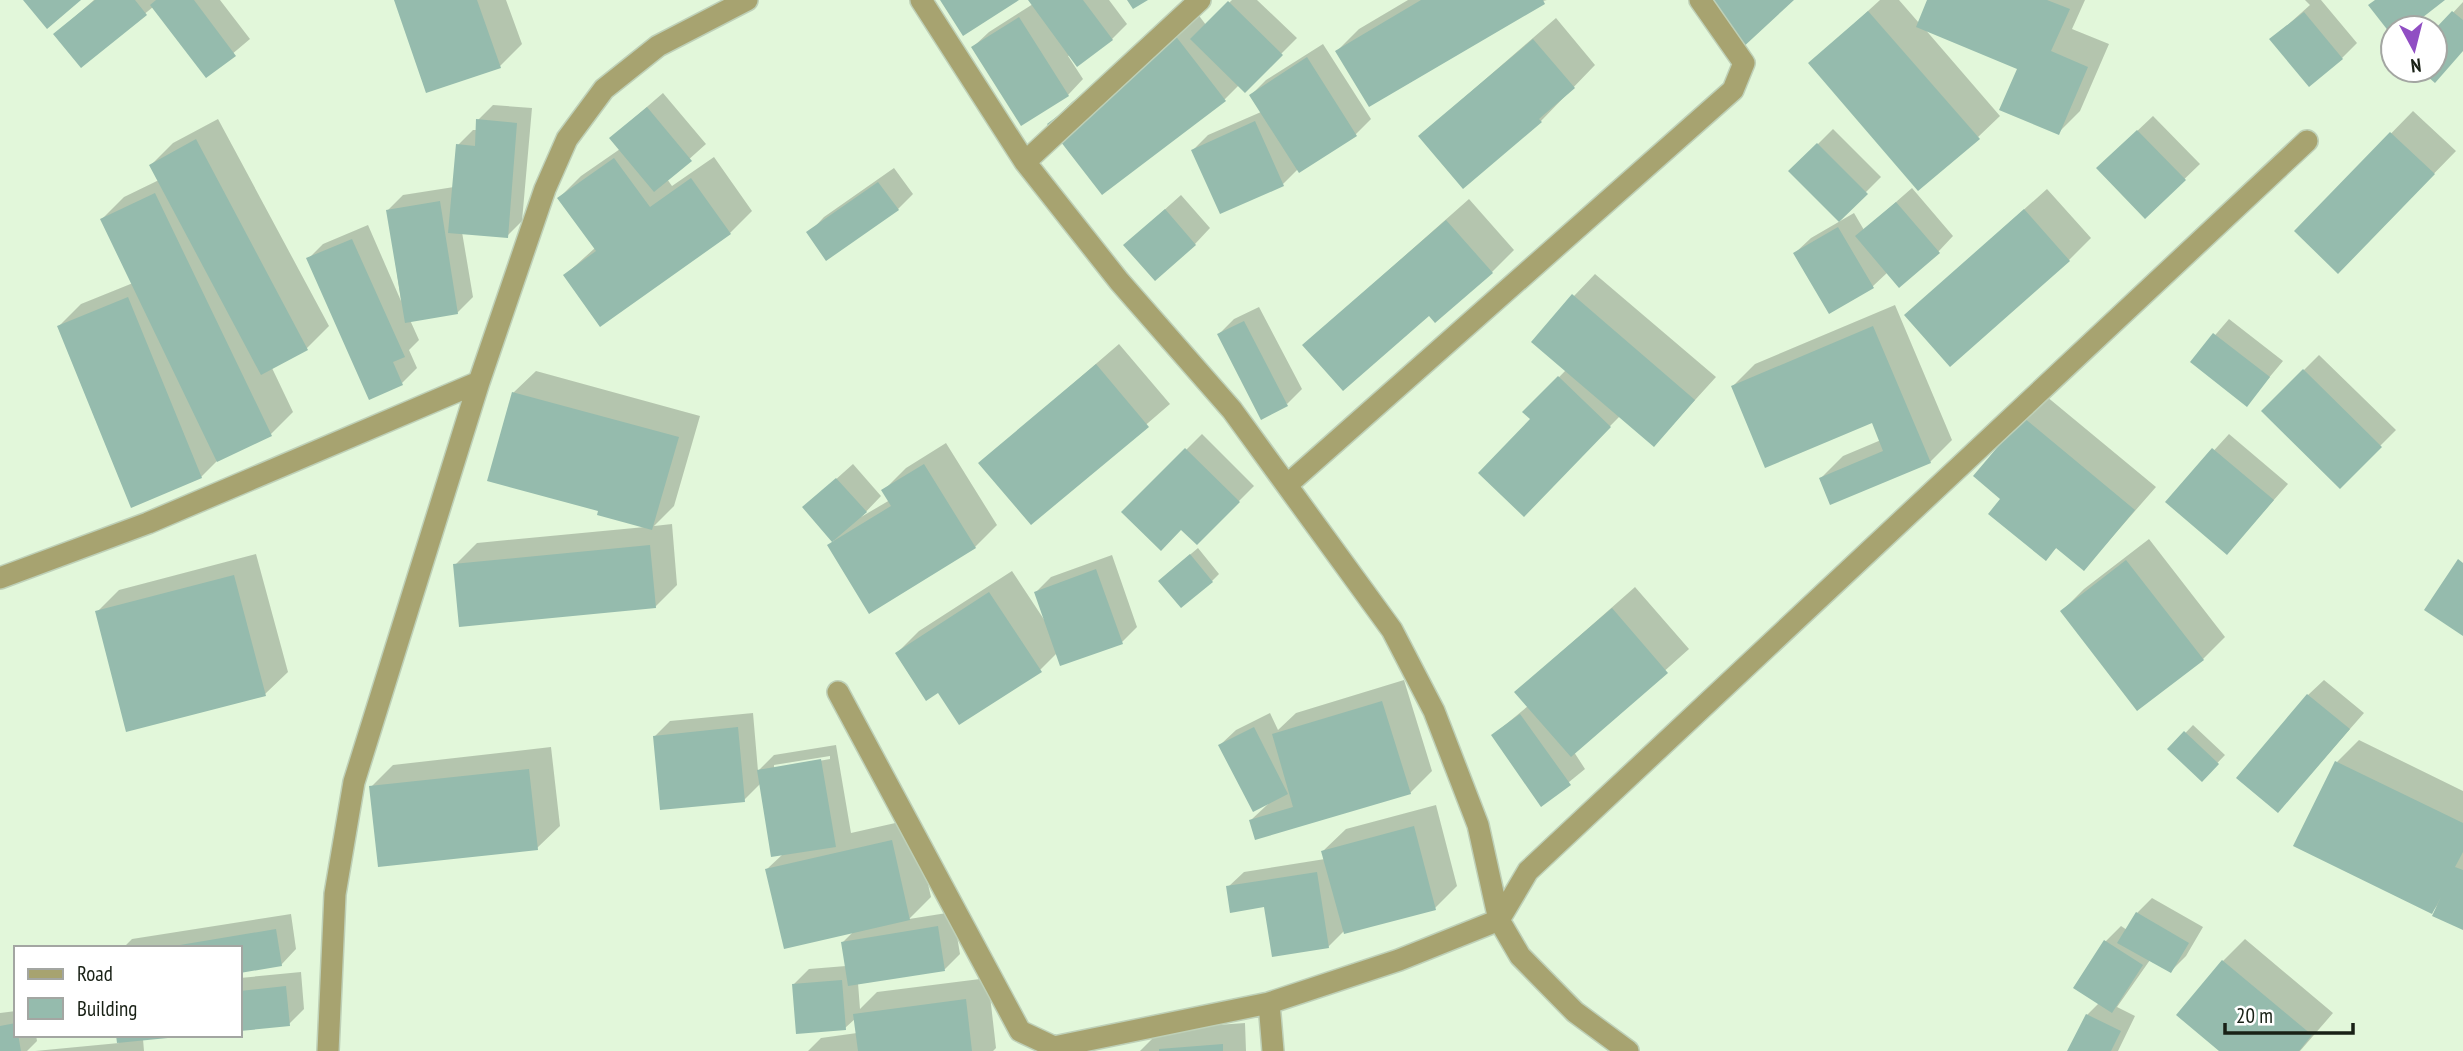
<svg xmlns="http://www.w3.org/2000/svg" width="2463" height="1051" font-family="'PT Sans Narrow',sans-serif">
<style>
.shadow{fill:#0003;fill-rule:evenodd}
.building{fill:#95bbad}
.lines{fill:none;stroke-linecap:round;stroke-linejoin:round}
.minor-casing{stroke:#bed0b7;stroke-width:24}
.minor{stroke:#a7a370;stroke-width:21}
</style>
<rect width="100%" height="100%" fill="#e2f7da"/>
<path class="shadow" d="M94,0H220L250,39L206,76L153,7L81,66L55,34Z
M396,0H506L522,44L500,66Z
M1030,0H1109L1127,24L1112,39L1068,56L1083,79L1068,95L973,47L989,32L1033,4Z
M1232,0H1257L1297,38L1245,90L1239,85L1225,99L1050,124L1072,102L1194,9L1206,25Z
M1408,0H1547L1337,51L1359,29Z
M1880,0H1899L1919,23L1929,0H2085L2072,29L2109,44L2080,111L2058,133L2019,68L1924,28L2000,116L1978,137L1810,64Z
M2305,0H2321L2357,43L2342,58L2272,39L2310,5Z
M2463,2V50L2435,80L2423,70H2435V32Z
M1556,18L1595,65L1541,121L1420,136Z
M1323,44L1371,119L1356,134L1298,169L1283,184L1193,150L1208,135L1261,112L1251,95L1266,80Z
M663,93L706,144L667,179L672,186L714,157L752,211L730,233L600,325L565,275L595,248L559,198L581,176L620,149L611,138Z
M493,105L532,108L522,221L507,236L462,232L473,297L457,313L410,320L419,340L409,350L417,368L402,383L308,259L323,244L368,225L401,301L388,210L403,195L454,187L458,145L473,130H477L478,120Z
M2413,111L2456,151L2338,272L2296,231Z
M2153,116L2200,164L2145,217L2114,153Z
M218,119L329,326L307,348L272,368L293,412L271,434L219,459L201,477L59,326L81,304L133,283L102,219L124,197L159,180L151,165L173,143Z
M1833,129L1881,177L1839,219L1791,171Z
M894,168L913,194L898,209L809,233L824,217Z
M1912,188L1953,236L1938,252L1888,272L1873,286L1830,312L1795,253L1811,238L1854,213L1864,230Z
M2047,189L2091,238L2069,260L1906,315Z
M1181,195L1210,228L1195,244L1125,245Z
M1469,199L1514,250L1492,272L1429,314L1304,345Z
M1595,274L1716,377L1654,445L1620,416L1523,514L1533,419L1525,412L1566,370L1574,296Z
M1895,305L1952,440L1930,462L1821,478L1843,456L1881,440L1873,421L1733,386L1755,364Z
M1259,307L1302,389L1287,404L1219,334L1234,319Z
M2229,319L2283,361L2247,404L2192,362Z
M1119,344L1170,404L1032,523L981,463Z
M2319,355L2396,430L2340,486L2263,411Z
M536,371L700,416L674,506L654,526L672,524L677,585L655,607L455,565L477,543L645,527L513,393Z
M2046,396L2156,487L2084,569L2057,547L2045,559L2003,499L2024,418Z
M1202,434L1254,486L1197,543L1181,527L1124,512Z
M2229,434L2288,484L2227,553L2167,502Z
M946,443L997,525L975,547L834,541L805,507L853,464L881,496L861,517L890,500L884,490L906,468Z
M2149,539L2225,637L2203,659L2062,611L2084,589Z
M1198,548L1219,574L1212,581L1167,574Z
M256,554L288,672L265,694L97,612L119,590Z
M1112,555L1137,627L1122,642L1057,653L1040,670L938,690L897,653L919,631L1012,571L1045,621L1036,592L1051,577Z
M1635,587L1689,649L1574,752L1585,769L1542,804L1493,735L1528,706L1516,692Z
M1404,680L1432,771L1410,793L1251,820L1268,804L1220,745L1236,730L1270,713L1278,730L1296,713Z
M2324,680L2364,713L2278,811L2308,695Z
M753,713L758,771L774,755L836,745L851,833L913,819L931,897L909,919L953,912L960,954L945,969L858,983L860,1009L877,992L988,978L996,1048L993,1051H808L821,1038L857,1033L856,1018L845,1028L794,984L809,969L846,966L843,942L853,932L767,869L783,854L761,783L744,800L655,736L670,721ZM830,756V759L774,769V765Z
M2193,725L2225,755L2202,779L2170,749Z
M2359,740L2463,791V928L2439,904L2431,912L2337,762Z
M551,747L560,826L537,848L371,787L393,765Z
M1436,805L1457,886L1435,908L1345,930L1328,947L1265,905L1228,887L1244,872L1325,859L1323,851L1346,829Z
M2152,898L2203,927L2186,956L2171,971L2150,960L2117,1007L2135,1016L2118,1051H2069L2087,1015L2099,1003L2076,988L2106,941L2121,926L2127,930L2137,913Z
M291,914L296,949L281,965L240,971V948H123L132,939Z
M2245,939L2333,1013L2300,1051H2221L2223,961Z
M301,972L304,1009L289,1024L240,1029V978Z
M16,1011V1035H36L37,1041L27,1051H0V1013Z
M1245,1023L1246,1051H1140L1162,1029Z
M118,1035H178L143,1039L144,1051H35L119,1043Z"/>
<path class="building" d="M23,0H81L47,29Z
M95,0H135L147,15L81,68L53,34Z
M156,0H194L236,56L206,78L150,5Z
M394,0H477L501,68L426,93Z
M940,0H1019L963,36Z
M1028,0H1083L1113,40L1077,67Z
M1127,0H1148L1133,9Z
M1421,0H1543L1545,4L1369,107L1335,51Z
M1694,0H1794L1740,50Z
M1927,0H2047L2070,9L2051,51L2088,67L2059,135L1999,110L2017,69L1916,27Z
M2375,0H2445L2409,28H2393V37L2368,5Z
M1228,1L1283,55L1245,93L1190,39Z
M1868,11L1980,139L1918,191L1808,63Z
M2452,11L2463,20V51L2435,83L2420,70H2435V29Z
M2304,12L2343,59L2309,87L2269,39Z
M1019,17L1069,96L1021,126L971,47Z
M1171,30L1226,101L1102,195L1047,124Z
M1533,39L1575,88L1539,119L1542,122L1463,189L1418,136Z
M1307,57L1357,136L1299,173L1249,95Z
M647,107L692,161L654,192L609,138Z
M476,119L517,123L508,238L448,233L456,144L475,146Z
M1255,121L1284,186L1220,214L1191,150Z
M2137,130L2186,180L2145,219L2096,168Z
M2390,132L2435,174L2338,274L2294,231Z
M196,139L308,350L261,375L149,165Z
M1817,143L1868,194L1839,222L1788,171Z
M614,158L650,207L691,178L731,234L600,327L563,275L596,251L557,198Z
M878,182L899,210L826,261L806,232Z
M155,193L272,436L217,462L100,219Z
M440,201L458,314L405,323L386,210Z
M1896,202L1940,253L1899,288L1855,236Z
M1165,209L1196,245L1155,281L1123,245Z
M2024,209L2070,261L1950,367L1904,315Z
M1446,220L1493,273L1435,323L1429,316L1343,391L1302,345Z
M1838,227L1874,288L1829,314L1793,253Z
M352,239L405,357L393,362L403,385L369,400L306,258Z
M1572,294L1695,400L1654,447L1531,342Z
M128,297L202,478L131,508L57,326Z
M1244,321L1288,406L1261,420L1217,334Z
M1873,326L1931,463L1830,505L1819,478L1883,451L1872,423L1765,468L1731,386Z
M2213,333L2270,377L2247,407L2190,362Z
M1096,364L1149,427L1031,525L978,463Z
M2303,369L2382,447L2340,489L2261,411Z
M1558,376L1611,427L1524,517L1478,473L1530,419L1522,412Z
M512,392L679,437L652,530L597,515L598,511L487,481Z
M2023,417L2135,510L2084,571L2056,548L2046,561L1988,514L2000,499L1973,476Z
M1185,448L1240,502L1197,545L1181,530L1161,551L1121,512Z
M2212,448L2274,500L2227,555L2165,502Z
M924,464L976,548L869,614L827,545L891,506L881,490Z
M836,478L867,512L832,542L802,507Z
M650,545L656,608L459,627L453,564Z
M1190,554L1213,582L1181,608L1158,581Z
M2458,559L2463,563V636L2424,610Z
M2126,560L2204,660L2137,711L2060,611Z
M1096,569L1123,644L1060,666L1034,592Z
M234,575L266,696L126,732L95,611Z
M989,592L1042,672L959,725L938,693L926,701L895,653Z
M1612,608L1668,673L1571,757L1514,692Z
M2307,694L2350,729L2278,813L2236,778Z
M1382,701L1411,794L1255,840L1249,820L1293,807L1272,734Z
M1520,714L1571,785L1541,807L1491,735Z
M738,727L745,802L660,810L653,736Z
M1254,727L1288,794L1253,812L1218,745Z
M2184,731L2219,764L2202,782L2167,749Z
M821,759L836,847L771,857L757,770Z
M2335,761L2463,823V852L2455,867L2463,870V930L2432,916L2441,897L2432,914L2293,846Z
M529,769L538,850L378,867L369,786Z
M1414,826L1436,910L1344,934L1321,851Z
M892,840L910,920L784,949L765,869Z
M1317,872L1329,948L1272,957L1264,907L1230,913L1226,886Z
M2136,912L2189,943L2171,973L2117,943Z
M938,926L945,971L848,986L841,942Z
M276,929L282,966L240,973V948H162Z
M2104,940L2143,965L2112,1013L2073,988Z
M2222,960L2312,1035L2299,1051H2219L2176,1015Z
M842,980L846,1030L796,1034L792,984Z
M286,986L290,1026L240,1031V991Z
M966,999L972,1051H858L853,1014Z
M2086,1014L2121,1031L2111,1051H2067Z
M16,1023L21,1051H0V1026Z
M116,1035H177L178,1037L117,1043Z
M1223,1044V1051H1159V1049Z"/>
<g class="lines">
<g class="minor-casing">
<path id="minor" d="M921,0L1025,162L1119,281L1232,410L1392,630L1434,711L1478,825L1499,920L1520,956L1575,1012L1628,1051
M1025,162L1200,0
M1287,485L1733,90L1744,63L1700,0
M0,578L148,523L479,382
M838,692L1020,1031L1054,1047L1269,1003L1399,960L1499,920L1528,871L2307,141
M1269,1003L1273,1051
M328,1051L335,894L354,782L479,382L545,189L567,139L604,89L658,46L747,0"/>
</g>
<use href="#minor" class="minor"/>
</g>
<rect x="14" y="946" width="228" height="91" fill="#ffffff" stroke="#a3a6a2" stroke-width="2"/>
<rect x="28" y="969" width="35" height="10" fill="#a7a370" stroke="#a3a6a2" stroke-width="2"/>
<text x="77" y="981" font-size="21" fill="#192116">Road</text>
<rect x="28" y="998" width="35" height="21" fill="#95bbad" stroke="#a3a6a2" stroke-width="2"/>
<text x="77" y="1016" font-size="21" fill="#192116">Building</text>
<g transform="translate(2414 49) rotate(173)"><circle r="33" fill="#ffffff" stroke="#a3a6a2" stroke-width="2"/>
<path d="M0-5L12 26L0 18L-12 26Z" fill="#904ec3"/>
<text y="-10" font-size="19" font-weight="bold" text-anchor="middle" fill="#192116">N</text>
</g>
<path d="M2225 1023v10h128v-10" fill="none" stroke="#192116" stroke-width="3.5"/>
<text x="2236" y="1023" font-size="21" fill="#192116" stroke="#ffffff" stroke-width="5" paint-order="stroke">20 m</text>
</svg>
